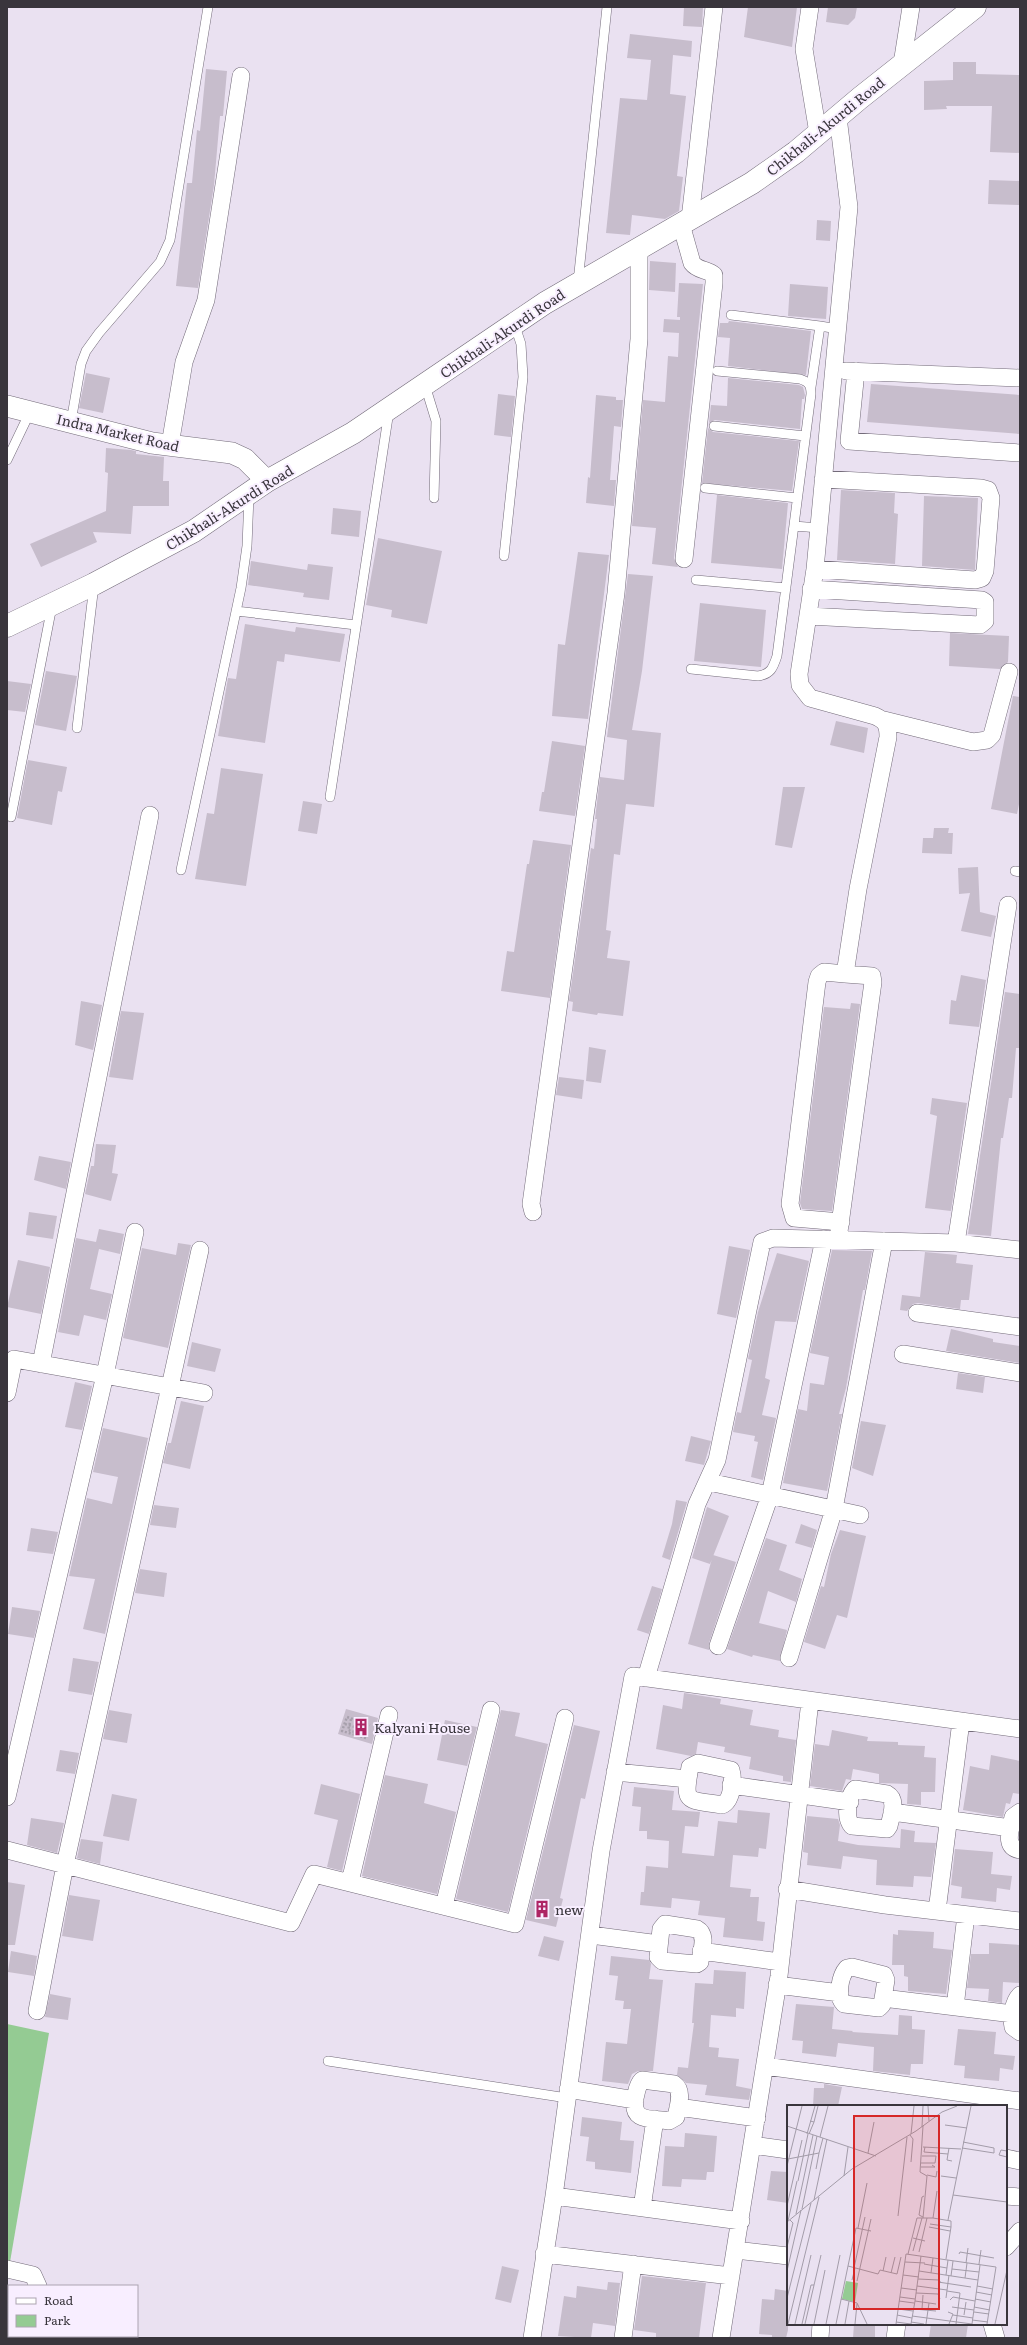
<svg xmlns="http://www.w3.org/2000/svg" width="1027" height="2345" font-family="Literata,serif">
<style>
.green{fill:#94cb93}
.building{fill:#c7bdcc}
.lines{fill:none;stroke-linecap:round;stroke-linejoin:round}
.service-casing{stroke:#736b79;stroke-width:10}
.minor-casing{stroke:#736b79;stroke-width:18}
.tertiary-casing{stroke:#736b79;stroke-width:22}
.secondary-casing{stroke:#736b79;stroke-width:23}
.path{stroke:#a7a0ac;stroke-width:2.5;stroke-dasharray:2 2;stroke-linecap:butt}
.service{stroke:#fff;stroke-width:9}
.minor{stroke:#fff;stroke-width:17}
.tertiary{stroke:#fff;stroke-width:21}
.secondary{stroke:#fff;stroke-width:22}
.labels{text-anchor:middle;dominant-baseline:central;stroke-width:4;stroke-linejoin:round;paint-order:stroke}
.street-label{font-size:14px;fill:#39353c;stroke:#f8eeff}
.poi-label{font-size:14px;fill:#39353c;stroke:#f8eeff;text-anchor:start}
.inset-road{fill:none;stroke:#a39ca9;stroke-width:1}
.view{fill:#d62828;fill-opacity:0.15;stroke:#d62828;stroke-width:2}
.inset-edge{fill:none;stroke:#39353c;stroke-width:2}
</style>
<rect width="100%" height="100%" fill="#eae1f1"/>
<path class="green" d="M7,2024L49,2033L10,2262L7,2261Z"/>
<path class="building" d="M684,7H703L702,27L683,26Z
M748,7H797L792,47L744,37Z
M828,7H857L855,18L848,25L826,22Z
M630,34L692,41L691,57L673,55L670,94L686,96L677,176L683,177L679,211L665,219L632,215L630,235L606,233L620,98L647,100L651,60L627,58Z
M953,62H976V74L1020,75V153L990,152L992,106H946L947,109L924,110V81L953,80Z
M206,69L227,71L223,116H220L214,185L198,288L176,286L187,183H192L197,130L200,131Z
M989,180L1020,181V205L988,204Z
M817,220L831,221L830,241L816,240Z
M650,261L676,263L675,292L649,290Z
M679,283L703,284L674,558L678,567L652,564L656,528L632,526L643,400L665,402L668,356L678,357L679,333L663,332L664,319L680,320V317H677Z
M790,284L828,287L826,319L788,316Z
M729,321L811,331L806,375L728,366L730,338L718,337L720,323H728Z
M86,373L110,378L103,413L79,408Z
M728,378L799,385L803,387L805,395L804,399H802L800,429L715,420L709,423L711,405L727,406Z
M871,384L1020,395V434L867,422Z
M498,394L515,396L511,437L494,435Z
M596,395L616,397V400H623L621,427L614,426L610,480H616L614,506L586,503L588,477L590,478Z
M708,428L713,432L799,441L792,491L702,483Z
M106,448L131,450L136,451V454L164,457L163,481H169V506H133L131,534L93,532L97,542L41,567L30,544L106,511L108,473L105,472Z
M841,490L895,493L894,513L898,514L895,564L837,560Z
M717,495L788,503L782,569L711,563Z
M924,496L978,498L975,570L922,566Z
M333,508L361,511L359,537L331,534Z
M378,538L442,551L427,624L391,617L392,610L366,605Z
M578,552L609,555L588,719L552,716L558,644L565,645Z
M251,561L307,570L308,564L333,567L329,600L303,597L304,593L248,585Z
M628,574L653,576L642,671L632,730L661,733L654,807L626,804L620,855L614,854L606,930L611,931L607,958L630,961L623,1016L598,1013L597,1015L572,1011L573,1002L569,1001L591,848L594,849L597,819H595L600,777L624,780L627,740L607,737Z
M700,603L766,610L761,667L694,661Z
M245,624L295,632L296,627L345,634L340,662L285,654L284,662L277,661L265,743L218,736L228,678L236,679Z
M950,633L1009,636L1008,662L1000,669L949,666Z
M46,671L77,676L66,731L35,725Z
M7,681L31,684L25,712L7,710Z
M1013,696L1020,697V799L1017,814L991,809Z
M836,721L868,728L864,753L830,745Z
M552,741L585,746L575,816L539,811L542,792H544Z
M28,760L67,767L62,792L58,791L52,825L17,818Z
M221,768L263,774L246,886L195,879L207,813L214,814Z
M783,787H805L792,848L775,845Z
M303,801L322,804L317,834L298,831Z
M934,828H949L948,833H953L952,854L922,853L923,838H933Z
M533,840L571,845L550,998L501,991L507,951L514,952L527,864H529Z
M978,867L980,912L996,916L991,937L961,931L970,893L959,894L958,868Z
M961,975L986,980L979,1027L949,1024L951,1000L956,1001Z
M1005,992L1020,994V1048H1016L1012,1098H1009L1003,1138H1001L991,1236L968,1234Z
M81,1001L102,1005L93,1050L75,1045Z
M851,1003L860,1004L832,1211L802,1209L800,1203L824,1007L850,1009Z
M121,1011L144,1013L133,1080L109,1077Z
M589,1047L606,1050L601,1083L586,1081Z
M559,1077L584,1080L582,1099L556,1095Z
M932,1098L967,1103L951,1211L925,1208L937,1116L930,1114Z
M96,1144L116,1145L112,1173L118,1174L111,1201L85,1194L91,1166H94Z
M39,1156L71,1162L66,1189L34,1180Z
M29,1212L57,1216L53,1239L26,1235Z
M99,1229L124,1234L120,1254L99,1249L90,1289L112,1294L106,1320L84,1315L79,1336L58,1332L76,1238L96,1242Z
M178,1243L191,1245L168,1348L123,1338L142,1248L176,1255Z
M729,1246L750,1250L736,1318L717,1314Z
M832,1250L872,1251L865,1290H863L846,1388L839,1414H842L827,1491L783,1483L798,1409L807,1411L810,1383L824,1385L829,1357L810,1353Z
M925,1252L957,1255L956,1263L973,1265L969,1300H961L960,1309L918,1303L913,1304L907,1311L900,1310L902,1295L920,1297Z
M777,1253L809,1261L796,1322L775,1321L765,1378L770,1380L762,1415L776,1418L763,1480L751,1477L758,1442L754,1441L755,1436L733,1432L737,1412L741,1413L752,1360L748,1359L758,1312Z
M18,1260L50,1267L41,1314L7,1307Z
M951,1329L993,1339V1342L1020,1346V1363L946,1351Z
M192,1342L221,1349L215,1372L187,1366Z
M958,1373L985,1377L983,1393L956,1389Z
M75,1382L92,1386L82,1430L65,1427Z
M181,1401L204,1406L190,1469L163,1463L168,1443H171Z
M861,1421L886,1425L873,1476L852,1468Z
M103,1428L148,1438L105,1634L83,1629L95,1579L69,1576L87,1498L112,1504L118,1477L93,1472Z
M691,1436L711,1441L704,1465L685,1461Z
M676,1500L687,1502L670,1560L662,1557L672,1524Z
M154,1505L179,1508L176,1528L150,1525Z
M707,1507L729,1516L710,1564L692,1558Z
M801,1524L817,1530L812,1548L795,1543Z
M31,1528L58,1532L53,1554L27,1551Z
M840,1530L866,1536L847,1618L837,1615L825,1649L804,1642L821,1586L824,1587L831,1554Z
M766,1538L787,1545L779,1570L802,1579L796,1602L768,1591L759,1623L787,1630L780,1661L753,1655L752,1657L727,1649Z
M713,1555L736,1562L709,1643V1650L688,1644Z
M140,1569L167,1573L164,1597L135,1593Z
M652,1586L662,1589L649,1634L637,1630Z
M12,1607L40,1611L34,1638L8,1634Z
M73,1658L99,1662L92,1695L68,1691Z
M684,1693L721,1699L720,1704L753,1710L750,1725L779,1730L778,1737L796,1740L791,1782L783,1781V1776L749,1769L751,1757L724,1752L725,1747L698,1742L696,1754L691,1756L656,1749L663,1705L682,1709Z
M346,1709L378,1718L372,1744L338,1734Z
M109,1710L132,1714L127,1743L103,1739Z
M501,1710L520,1713L515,1736L548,1744L508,1912L456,1899Z
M445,1720L477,1727L467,1766L437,1760Z
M574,1725L600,1731L585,1799L581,1798L560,1898L563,1899L556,1927L526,1920Z
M832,1730L868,1737L867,1741L898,1742V1745L925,1746L924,1757L936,1758L935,1792H921V1805L907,1804L908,1784L879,1783V1774L853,1769L851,1780L846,1779L842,1791L810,1786L815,1744L829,1746Z
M60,1750L79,1753L75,1774L56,1771Z
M991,1755L1020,1761V1794L1013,1793L1010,1804L1006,1803L1003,1817L963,1810L970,1766L989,1770Z
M385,1775L428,1784L424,1803L456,1812L437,1894L362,1876Z
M321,1784L360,1794L342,1871L327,1867L338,1820L314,1814Z
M634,1787L674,1791L672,1810L700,1812L698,1827L685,1826L682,1853L714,1856L718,1821L737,1823L738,1810L770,1813L766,1849L759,1848L758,1857L733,1855L730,1887L751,1889L750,1897H759L757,1921L765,1922L763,1941L723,1937L725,1918L698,1915L700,1901L672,1898L671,1908L640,1905L641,1892H644L646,1866L668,1868L669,1841L647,1839V1831H639L641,1807L632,1806Z
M112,1794L137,1799L129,1841L103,1836Z
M807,1816L838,1819L840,1825L838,1841L858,1845L900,1848L901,1829L915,1831L914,1842L936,1843L931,1877L914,1876L913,1887L876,1885L877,1860L843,1856L841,1869L807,1865L808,1853L803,1852Z
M31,1818L64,1823L57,1853L27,1845Z
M81,1839L103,1842L100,1864L77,1858Z
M955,1849L993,1852L991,1874L1012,1876L1010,1890L997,1888L996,1902L961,1898L962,1887L951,1885Z
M7,1882L25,1885L15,1945H7Z
M69,1895L100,1900L93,1941L62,1936Z
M898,1930L934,1932L933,1948L952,1950L946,1994L908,1991V1977L904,1976V1965H892L893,1934L898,1935Z
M544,1936L564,1941L559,1961L538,1956Z
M989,1943L1020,1945V1983L1003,1982L1002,2003L988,2001L989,1989L967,1988L971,1954H989Z
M11,1951L37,1956L34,1976L8,1972Z
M611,1956L649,1960L651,1964L649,1979L663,1980L653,2071H638L632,2074L628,2084L602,2081L606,2042L627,2044L631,2009H623L624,2001L615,2000L618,1976L609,1975Z
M714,1970L746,1972L744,2009L736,2008V2017L711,2015L709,2047L719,2048L718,2057L739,2059L736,2086L751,2089L749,2100L705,2095L707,2085L686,2083L677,2075L678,2067L688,2068L694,2023H692L695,1983L713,1984Z
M50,1994L71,1998L68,2020L45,2017Z
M796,2004L834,2007L832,2029L853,2031L852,2032L898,2035L899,2015L912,2016V2029L925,2030L923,2064H911L910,2075L873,2071L874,2047L838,2043L836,2057L802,2053L803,2041L792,2040Z
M958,2029L996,2032L994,2054L1015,2056L1013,2070L1000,2068L999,2081L964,2078L965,2066L954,2065Z
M824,2084L842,2087L838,2106H813L814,2088H824Z
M582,2117L622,2122L620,2140L634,2141L631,2173L595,2169V2162L586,2161L589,2137L580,2136Z
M685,2133L717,2136L714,2172H707L706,2180L682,2179L681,2187L662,2186L665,2146L684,2147Z
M771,2171L788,2172V2203L767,2200Z
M502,2266L519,2270L511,2303L495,2299Z
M642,2276L706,2283L699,2338H656V2333L634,2330Z
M608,2282L620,2283L615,2326L593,2323L591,2338L558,2336L564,2296L576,2298L577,2286L607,2290Z
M775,2289L788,2291V2330L786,2338H772V2335L759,2334L762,2299L774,2300Z
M854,2324H875V2338H853Z
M931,2324H968L966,2338H929Z"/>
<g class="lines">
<g class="service-casing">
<path id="service" d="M578,282L607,7
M731,315L820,326
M425,385L436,421L434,498
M811,387L820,326L838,329
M71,422L81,364L86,351L99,333L160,262L170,240L208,7
M714,426L805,436
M7,460L30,412
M705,488L797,498
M794,526L819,528
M504,556L523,377L521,344L514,323
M696,580L786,588
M236,611L356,625
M691,669L758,676C771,674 773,668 777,656L811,394C811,385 809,382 800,379L717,371
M77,728L94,585
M330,797L389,411
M11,817L52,606
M181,870L241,588L247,546L249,496
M1015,871L1020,872
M328,2061L567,2098"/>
</g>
<g class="minor-casing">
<path id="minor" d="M810,7L804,49L818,133
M902,64L911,7
M838,117L849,207L815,569L799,674L800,685L810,698L875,716C886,721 888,725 888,737L858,889L845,974L872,976L873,982L838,1239
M690,219L714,7
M681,224L692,263C698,271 707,269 714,275V283L684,559
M846,371L1020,378
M856,371L849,441L1020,453
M170,445L184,362L206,300L241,76
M815,569L975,580L982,578L985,571L991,498L988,490L981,488L823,479
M808,616L980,625L985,621V602L982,600L811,589
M884,720L973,742L987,740L992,735L1009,672
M1008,905L956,1243L1020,1250
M533,1212L531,1204L616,593L639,339V248
M841,1222L794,1218L790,1204L817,982L819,976L824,972L845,974
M917,1313L1020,1327
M903,1354L1020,1373
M41,1364L150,815
M7,1393L14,1359L204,1393
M709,1482L860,1515
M718,1646L770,1495L824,1239
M789,1658L834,1509L884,1241
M646,1678L697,1504L717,1460L762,1242L773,1238L956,1243
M698,1763L731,1770C734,1780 732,1801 722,1805C687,1799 683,1805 690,1767Z
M615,1772L688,1779
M731,1785L850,1802
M855,1789L887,1794C898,1800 891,1816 889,1826L887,1829L852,1826C844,1817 848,1797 855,1789Z
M7,1797L105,1375L135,1232
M892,1812L1011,1828
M1020,1812L1013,1817C1011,1829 1003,1847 1020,1850
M7,1850L291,1923L314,1874L515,1924L565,1718
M350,1882L389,1715
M787,1889L885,1905L1020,1921
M444,1906L491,1710
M937,1911L961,1721
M665,1924L697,1929C708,1935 701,1951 700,1962L697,1964L662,1961L658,1957L661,1929Z
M591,1935L659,1944
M701,1951L780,1962
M852,1967L884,1975L886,1980L882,2005L879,2008L844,2004C836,1996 840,1976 847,1968Z
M777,1985L840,1993
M1020,1995C1013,2002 1011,2017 1013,2027L1020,2032
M883,1998L1013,2014
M955,2007L966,1915
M37,2011L65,1865L200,1250
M765,2066L1020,2101
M642,2080L674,2084C684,2091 678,2106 676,2117L669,2121C651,2118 631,2123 635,2098C637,2091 637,2085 642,2080Z
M568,2089L635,2100
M678,2107L757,2118
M752,2145L788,2150
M1006,2158L1020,2161
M554,2196L741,2221
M1006,2196L1020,2197
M642,2208L655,2119
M1006,2247L1020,2231
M544,2254L731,2276
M788,2256L735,2250L779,1976L810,1701
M7,2269L33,2275L38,2286
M992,2324L996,2338
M61,2336L62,2338
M25,2338L26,2336
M532,2338L554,2196L601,1851L633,1676L1020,1729
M623,2338L633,2264
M721,2338L735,2250
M820,2338L821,2324
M895,2338L897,2324"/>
</g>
<g class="tertiary-casing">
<path id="tertiary" d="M7,406L152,443L232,453L245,459L267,481"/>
</g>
<g class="secondary-casing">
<path id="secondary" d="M7,626L94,584L194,531L267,481L353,433L545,303L752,183L796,152L860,98L975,7"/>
</g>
<path class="path" d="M351,1719L348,1730L368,1736
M345,1724L368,1731
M366,1738L342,1731L347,1717L370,1725"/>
<use href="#service" class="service"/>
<use href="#minor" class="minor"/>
<use href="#tertiary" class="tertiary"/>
<use href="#secondary" class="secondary"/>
</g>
<defs>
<g id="building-bare" transform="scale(1.38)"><path d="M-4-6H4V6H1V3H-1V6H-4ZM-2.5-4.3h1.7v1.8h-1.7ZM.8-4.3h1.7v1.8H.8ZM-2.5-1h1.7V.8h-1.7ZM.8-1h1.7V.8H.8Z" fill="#ae2464" stroke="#f8eeff" stroke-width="2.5" paint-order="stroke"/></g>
</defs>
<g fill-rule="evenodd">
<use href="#building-bare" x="361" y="1727"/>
<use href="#building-bare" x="542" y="1909"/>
</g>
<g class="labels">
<g class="street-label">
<text transform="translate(825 126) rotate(-39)">Chikhali-Akurdi Road</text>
<text transform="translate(502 333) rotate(-34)">Chikhali-Akurdi Road</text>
<text transform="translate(118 432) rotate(13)">Indra Market Road</text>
<text transform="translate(229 507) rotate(-32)">Chikhali-Akurdi Road</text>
</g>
<g class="poi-label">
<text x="374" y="1727">Kalyani House</text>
<text x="555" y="1909">new</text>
</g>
</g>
<g transform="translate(787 2105)">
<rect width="220" height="220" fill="#eae1f1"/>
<path d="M59,176L71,178L68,197L55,194Z" fill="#94cb93"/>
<path class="inset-road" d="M141,1L142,16M23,16L27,17L31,1M158,20L180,23M0,21L89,51M136,21L133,67L140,71L136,113M135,22L136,1M20,29L28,1M22,29L27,17M124,29L127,1M123,30L126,34L124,57M33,32L41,1M136,42L174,44M138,42L137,47L161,49M162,43L160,55L165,56M175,43L207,48V43L176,37M220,46L214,45L212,50L220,52M81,48L87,17M1,54L32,48L36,33M134,58H148L149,51H135M0,61L15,1M134,62H148L145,60M29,64L32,48M140,70L149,72L150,66M57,71L61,42M154,71L169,73M11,76L21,29M150,86L146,113L164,116V122M166,90L220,97M27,95L40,34M0,101L15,35M15,104L30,31M9,109L26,30M111,111L120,32M136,112L132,110L135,92L137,91M161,115L184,1M1,116L10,76M0,117L65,64L129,26L155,7L170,1M143,119L164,122L159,154M142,122L163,126M71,123L80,78M84,126L69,123L61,161L91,169L93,165L110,169L114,152M126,133L138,136M0,142L6,118L3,115M126,146L135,113M132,147L140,113M121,149L130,113H146M172,149L173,147L207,153M134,151L128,196L149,199M118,157L138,158M179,158L181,143M137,159L160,163M192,159L194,145M67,163L78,112M165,164L192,167M0,166L14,105M96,166L99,152M132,166L191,175L185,219M104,168L108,152M144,168L146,153M116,170L132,172M159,170L161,155M164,171L166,156M178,173L180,158M131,174L152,175L154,178M65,175L68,163M191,175L193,160M70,176L84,114M151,177L184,182M130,181L160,185M190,181L206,184M114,183L130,185M160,186L173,188L169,219M189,187L205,190M129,188L151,189L153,194M113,192L128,194M0,193L24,98M159,193L162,170M54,194L70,198L80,219M188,194L204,197M163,195L166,192L188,196M112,196L127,198M165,202L187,205M187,202L203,205M111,204L126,206M127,204L149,206M135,204L136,190M161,207L166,209L162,219M187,207L202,209M110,210L125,213M166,210L186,213M177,210L179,197M125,211L185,219M185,215L201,217M109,217L124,219M124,217L137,219M1,219L32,92M8,219L24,150M15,219L24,180H27M18,219L34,150M27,219L38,165M39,219L53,150M49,219L61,161M58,219L62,196M68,219L70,199M109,219L119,149L209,162L200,219M124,219L128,196M139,219L142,198M208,219L220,165"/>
<path class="view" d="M67,11H152V204H67Z"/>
<rect width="220" height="220" class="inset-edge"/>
</g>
<rect width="1027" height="2345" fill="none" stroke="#39353c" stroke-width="16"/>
<rect x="8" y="2285" width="130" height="52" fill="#f8eeff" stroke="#aca4b1"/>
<rect x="16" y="2298" width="20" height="6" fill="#ffffff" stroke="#aca4b1"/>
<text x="44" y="2305" font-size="12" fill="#39353c">Road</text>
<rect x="16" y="2315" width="20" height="12" fill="#94cb93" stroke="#aca4b1"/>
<text x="44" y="2325" font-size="12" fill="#39353c">Park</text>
</svg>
